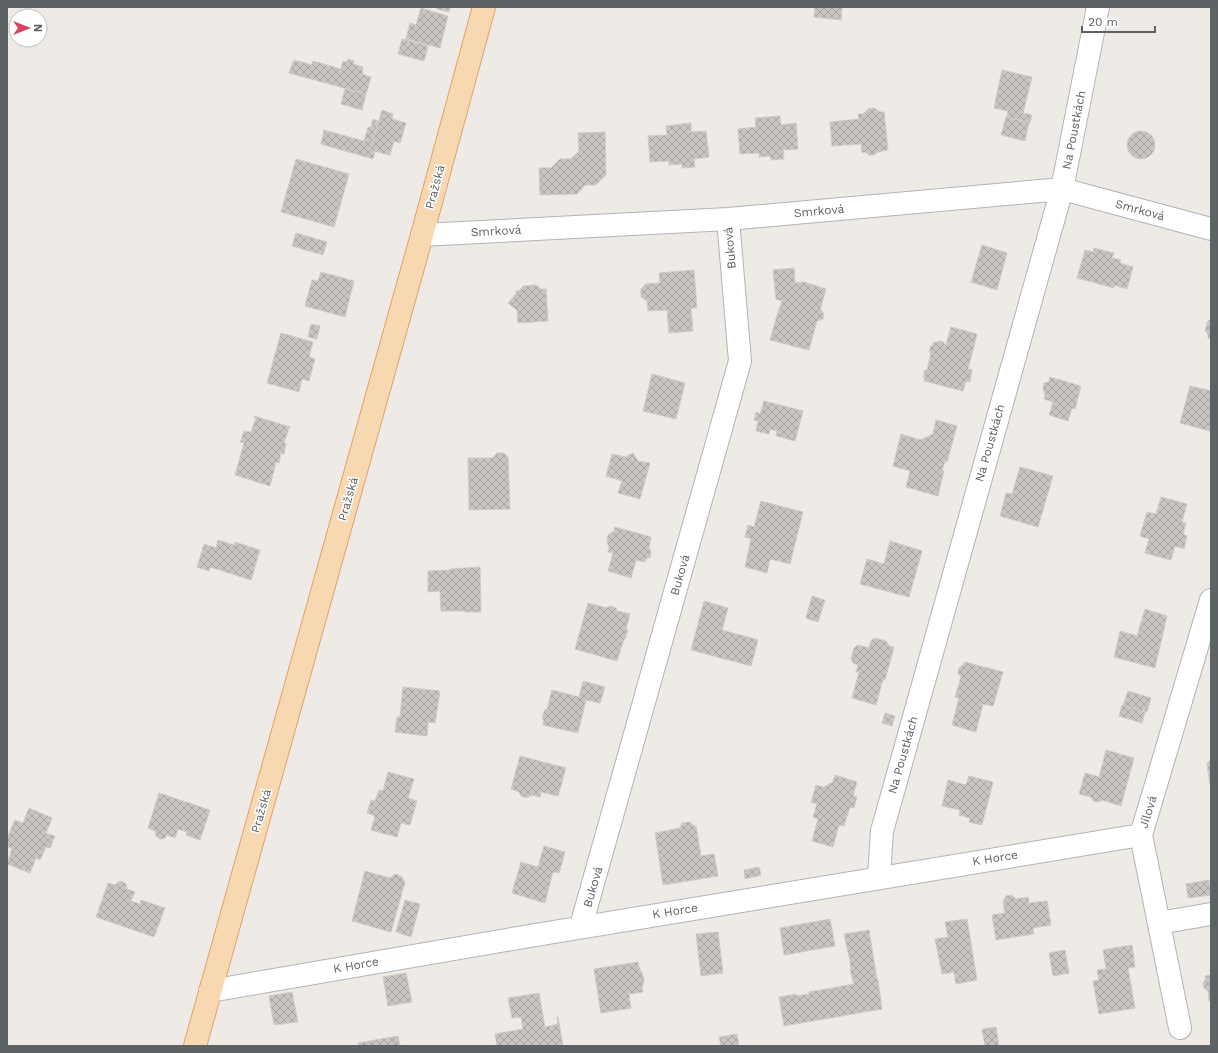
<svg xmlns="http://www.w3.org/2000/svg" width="1218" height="1053" font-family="'Work Sans',sans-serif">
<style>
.building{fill:url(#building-cross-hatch);stroke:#d2cac4}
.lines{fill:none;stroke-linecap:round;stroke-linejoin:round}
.minor-casing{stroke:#b0b4b6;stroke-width:24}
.major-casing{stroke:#e39f69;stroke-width:24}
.minor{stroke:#fff;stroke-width:22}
.major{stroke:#f7d8b1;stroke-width:22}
.labels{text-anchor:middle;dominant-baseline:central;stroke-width:3;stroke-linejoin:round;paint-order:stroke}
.street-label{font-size:12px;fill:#5d6264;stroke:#fff}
</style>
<defs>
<pattern id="building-cross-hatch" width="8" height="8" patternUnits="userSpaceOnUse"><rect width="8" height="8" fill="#c9c5c2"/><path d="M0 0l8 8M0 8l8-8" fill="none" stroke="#a6a3a1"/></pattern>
</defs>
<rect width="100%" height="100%" fill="#eeeae5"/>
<path class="building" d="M437,7H450L449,12L437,9Z
M815,7H842L841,20L814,17Z
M421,8L448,16L440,48L406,39L410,23L416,25Z
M402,39L428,46L424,61L398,54Z
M348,59L354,61L353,64L363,67L362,74L371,77L366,94L289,73L294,60L312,65L313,61L341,69L343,61L347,62Z
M1002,70L1032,77L1023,113L1032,115L1030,123L1007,117L1008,111L994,108Z
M345,89L366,94L362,110L341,104Z
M874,108L880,112H884L888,150L878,152L874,155H869L865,152L862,153L861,144L832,146L830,122L859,119L858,114H863L868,109Z
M382,110L393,114L392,119L406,123L400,143L394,141L390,155L370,150Z
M780,116L781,125L796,123L798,149L783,150L784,159L771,160L770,156L759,157V153L740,154L738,129L756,127L755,118Z
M1006,117L1029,122L1025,141L1001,135Z
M373,119L378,121L370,150L375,151L373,159L321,144L324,130L364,141L368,127H371Z
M691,123V132L706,131L709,157L694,159L695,167L682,168V164L669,165V161L650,162L648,136L667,135L666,126Z
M1127 145a14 14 0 1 1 28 0a14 14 0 1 1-28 0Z
M605,132L606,175L596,185H585L577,194L540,195L539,168H551L560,159H571L579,151L578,133Z
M296,159L349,174L334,227L281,212Z
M296,233L327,242L323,255L292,246Z
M982,245L1007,253L997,290L971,282Z
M1094,248L1114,253L1112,258L1121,260L1120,263L1133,267L1127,289L1114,285V288L1077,278L1085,250L1093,252Z
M794,268L795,283L804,282L826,289L820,310L822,311L824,314L823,319L817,321L809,350L770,340L779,308H780L782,301L776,299L773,270Z
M694,270L697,308H691L693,331L669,333L667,310L648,311L647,301L641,297V289L646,284L660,283L659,273Z
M321,272L354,281L345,317L305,306L312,280L318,281Z
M536,285L541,289H546L548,321L518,323L517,310L508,303L516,294V291H519L523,286Z
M1211,319V339L1208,338V335L1205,330L1208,321Z
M311,324L320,326L317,339L308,337Z
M951,327L977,334L968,369L972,370L970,382L966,381L963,391L924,381L925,377H923L925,370H927L931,353L929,352L931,345L933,346V342L937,343L938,341L944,342V344L946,345Z
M281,333L313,342L309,357L315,359L309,381L302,379L299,392L267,383Z
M652,374L685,383L676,419L643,411Z
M1050,377L1081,386L1075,409L1072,408L1068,421L1049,415L1053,402L1044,399L1045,394L1043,389L1044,383L1049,382Z
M1190,386L1211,391V427L1210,431L1180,423Z
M764,401L803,411L795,441L776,436L777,431L770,429L769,434L756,431L758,421L754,420L756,412L760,414Z
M254,416L290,427V428H289L284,443L286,444L284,454L281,453L279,463L276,462L270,486L235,475L244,443L240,442L242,438L244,431L251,432L256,418L254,417Z
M936,420L957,426L947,462L945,461L942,471H944L938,496L906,487L910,471L893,466L901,434L920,440L933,434Z
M497,453H504L508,457L510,509L469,510L468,458H493Z
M633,453L638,461L650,463L640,499L618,493L622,481L606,476L612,454L625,457Z
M1020,467L1053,476L1038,527L1000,516L1006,493L1012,494Z
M1161,497L1187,504L1182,522L1186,523L1183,534L1187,536L1184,549L1175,546L1171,560L1145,553L1149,539L1140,536L1147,512L1156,514Z
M761,501L803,512L790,564L770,559L767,573L745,567L751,539L745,537L748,525L754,527Z
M615,527L651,537L649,547L651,552L650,557L646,559L645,562L636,560L631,578L608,571L613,553L608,552L609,548L607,541L608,535L614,531Z
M218,540L234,545L235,542L260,550L251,580L210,567L209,571L197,567L204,544L216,548Z
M890,541L922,551L909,597L860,584L867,559L884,564Z
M480,567L481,612H465V611H441L440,591L428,592V571L450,570V569Z
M812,596L825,600L818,622L806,618Z
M704,601L728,608L722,630L758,640L751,666L691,650Z
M588,603L607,608L610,606L616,608L617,611L630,614L626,629L628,630L625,639H624L617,661L575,649Z
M1145,609L1167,616L1155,668L1114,657L1120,631L1137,636Z
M875,638L886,641L889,646L894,647L885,680L883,679L876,705L852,698L859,672H856L858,665L853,663L851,658L854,648L858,645L869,648L871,641Z
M965,662L1003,672L993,706L983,704L976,732L952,725L959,698L955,697L961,677L958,673L959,668L963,665Z
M583,681L605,687L600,703L586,700L578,733L543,725L544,721L542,718L544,711L547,709L552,690L579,697Z
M403,687L440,691L435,723L428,722L427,736L395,732L397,717H400Z
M1128,691L1151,698L1147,712L1123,706Z
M1122,705L1145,712L1142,723L1119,716Z
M885,713L895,716L892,726L882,723Z
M1106,750L1134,758L1121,806L1102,800L1099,802L1093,801L1091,797L1079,794L1085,773L1099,777Z
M520,756L566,768L558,796L541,792L540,797L532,795L527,798L521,796L519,792L511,789Z
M1211,759V785H1210L1207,764Z
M388,772L414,779L408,798L417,801L410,825L401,823L397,837L371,830L375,816L367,813L371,800L375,801L379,790L383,791Z
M835,775L857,782L853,796L857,797L854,808L850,807L844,826L839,825L833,847L812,841L818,819L813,817L817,804L811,802L816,785L824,787L833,782Z
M969,776L993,782L982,825L969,822L970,818L959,815L960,810L942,806L948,780L966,785Z
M159,793L210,810L200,840L186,835L187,832L178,829L175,838L167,835L164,839H160L156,836L155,831L148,828Z
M29,808L52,818L46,833L55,836L50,848L46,847L40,860L36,858L30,873L7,864L12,849L7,846V838L15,820L23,823Z
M690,822L694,826H696L701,856L714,854L718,876L663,885L655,833L680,828L682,823Z
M544,846L565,852L559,873L553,872L545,903L512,893L521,862L538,867Z
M759,867L761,875L745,879L744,870Z
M365,871L390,878L395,874L401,876L405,882L391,932L352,921Z
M1209,880L1211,895L1188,898L1186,884Z
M121,881L126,884L127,889L135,892L131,901L140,904L141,900L165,908L154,937L96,917L108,883L115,885L118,882Z
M1012,895L1016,899L1028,897L1029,903L1047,901L1051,925L1033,928L1034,934L996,940L992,915L1005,913L1003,902L1006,896Z
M405,900L420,904L411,937L396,932Z
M830,919L835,946L784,955L780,928Z
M967,919L977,980L956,984L954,972L942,974L935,939L948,937L945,922Z
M869,930L877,980H878L882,1009L784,1026L779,997L796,994V996L809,994V992L854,984L851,974L850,961L844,934Z
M718,932L723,973L701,976L696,934Z
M1132,945L1135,967L1128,968L1135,1008L1099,1014L1093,981L1099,980L1097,970L1106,969L1103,950Z
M1065,950L1069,973L1053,976L1049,953Z
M638,962L639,967L642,973L644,980L642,988L643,992L629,994L631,1008L601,1013L594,969Z
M406,973L412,1002L388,1006L383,977Z
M1211,975V1001H1209L1208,991L1204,988L1203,983L1206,979L1205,976Z
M292,992L298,1022L274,1025L269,996Z
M539,993L545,1027L558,1024L557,1017H558L563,1046H497L495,1034L523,1029L521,1017L512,1018L508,998Z
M996,1027L999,1046H985L982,1029Z
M737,1034L739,1046H721L719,1037Z
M398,1036L400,1046H359L358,1043Z"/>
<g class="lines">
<g class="minor-casing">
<path id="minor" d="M422,235L728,219L1062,189L1211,229
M879,877L882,831L1062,189L1098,7
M1159,923L1211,914
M581,926L740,361L728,219
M210,991C520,937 830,885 1141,835
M1180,1028L1141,835L1211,600"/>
</g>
<g class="major-casing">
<path id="major" d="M195,1046L422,235L484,7"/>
</g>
<use href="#minor" class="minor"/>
<use href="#major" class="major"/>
</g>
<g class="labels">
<g class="street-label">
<text transform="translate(1074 130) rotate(-79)">Na Poustkách</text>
<text transform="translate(435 187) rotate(-75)">Pražská</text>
<text transform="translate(1140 210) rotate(15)">Smrková</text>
<text transform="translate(819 211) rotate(-5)">Smrková</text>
<text transform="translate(496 231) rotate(-3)">Smrková</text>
<text transform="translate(730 248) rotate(-95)">Buková</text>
<text transform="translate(990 443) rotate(-74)">Na Poustkách</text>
<text transform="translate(348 499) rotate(-74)">Pražská</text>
<text transform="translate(680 575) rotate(-74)">Buková</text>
<text transform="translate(903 755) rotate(-74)">Na Poustkách</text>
<text transform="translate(261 811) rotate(-74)">Pražská</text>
<text transform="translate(1148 812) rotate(-73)">Jílová</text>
<text transform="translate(995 858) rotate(-9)">K Horce</text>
<text transform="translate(593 887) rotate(-74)">Buková</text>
<text transform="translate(675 911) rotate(-9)">K Horce</text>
<text transform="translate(356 965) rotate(-10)">K Horce</text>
</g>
</g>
<rect width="1218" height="1053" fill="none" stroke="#5d6264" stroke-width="16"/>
<g transform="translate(28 28) rotate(90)"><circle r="19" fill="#ffffff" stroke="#bec0c1"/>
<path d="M0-3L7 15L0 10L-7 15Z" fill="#d8415f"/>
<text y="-6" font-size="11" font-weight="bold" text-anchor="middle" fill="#5d6264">N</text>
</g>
<path d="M1082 26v6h73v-6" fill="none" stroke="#5d6264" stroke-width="2"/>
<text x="1088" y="26" font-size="12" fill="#5d6264" stroke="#ffffff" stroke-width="3" paint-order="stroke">20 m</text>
</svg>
